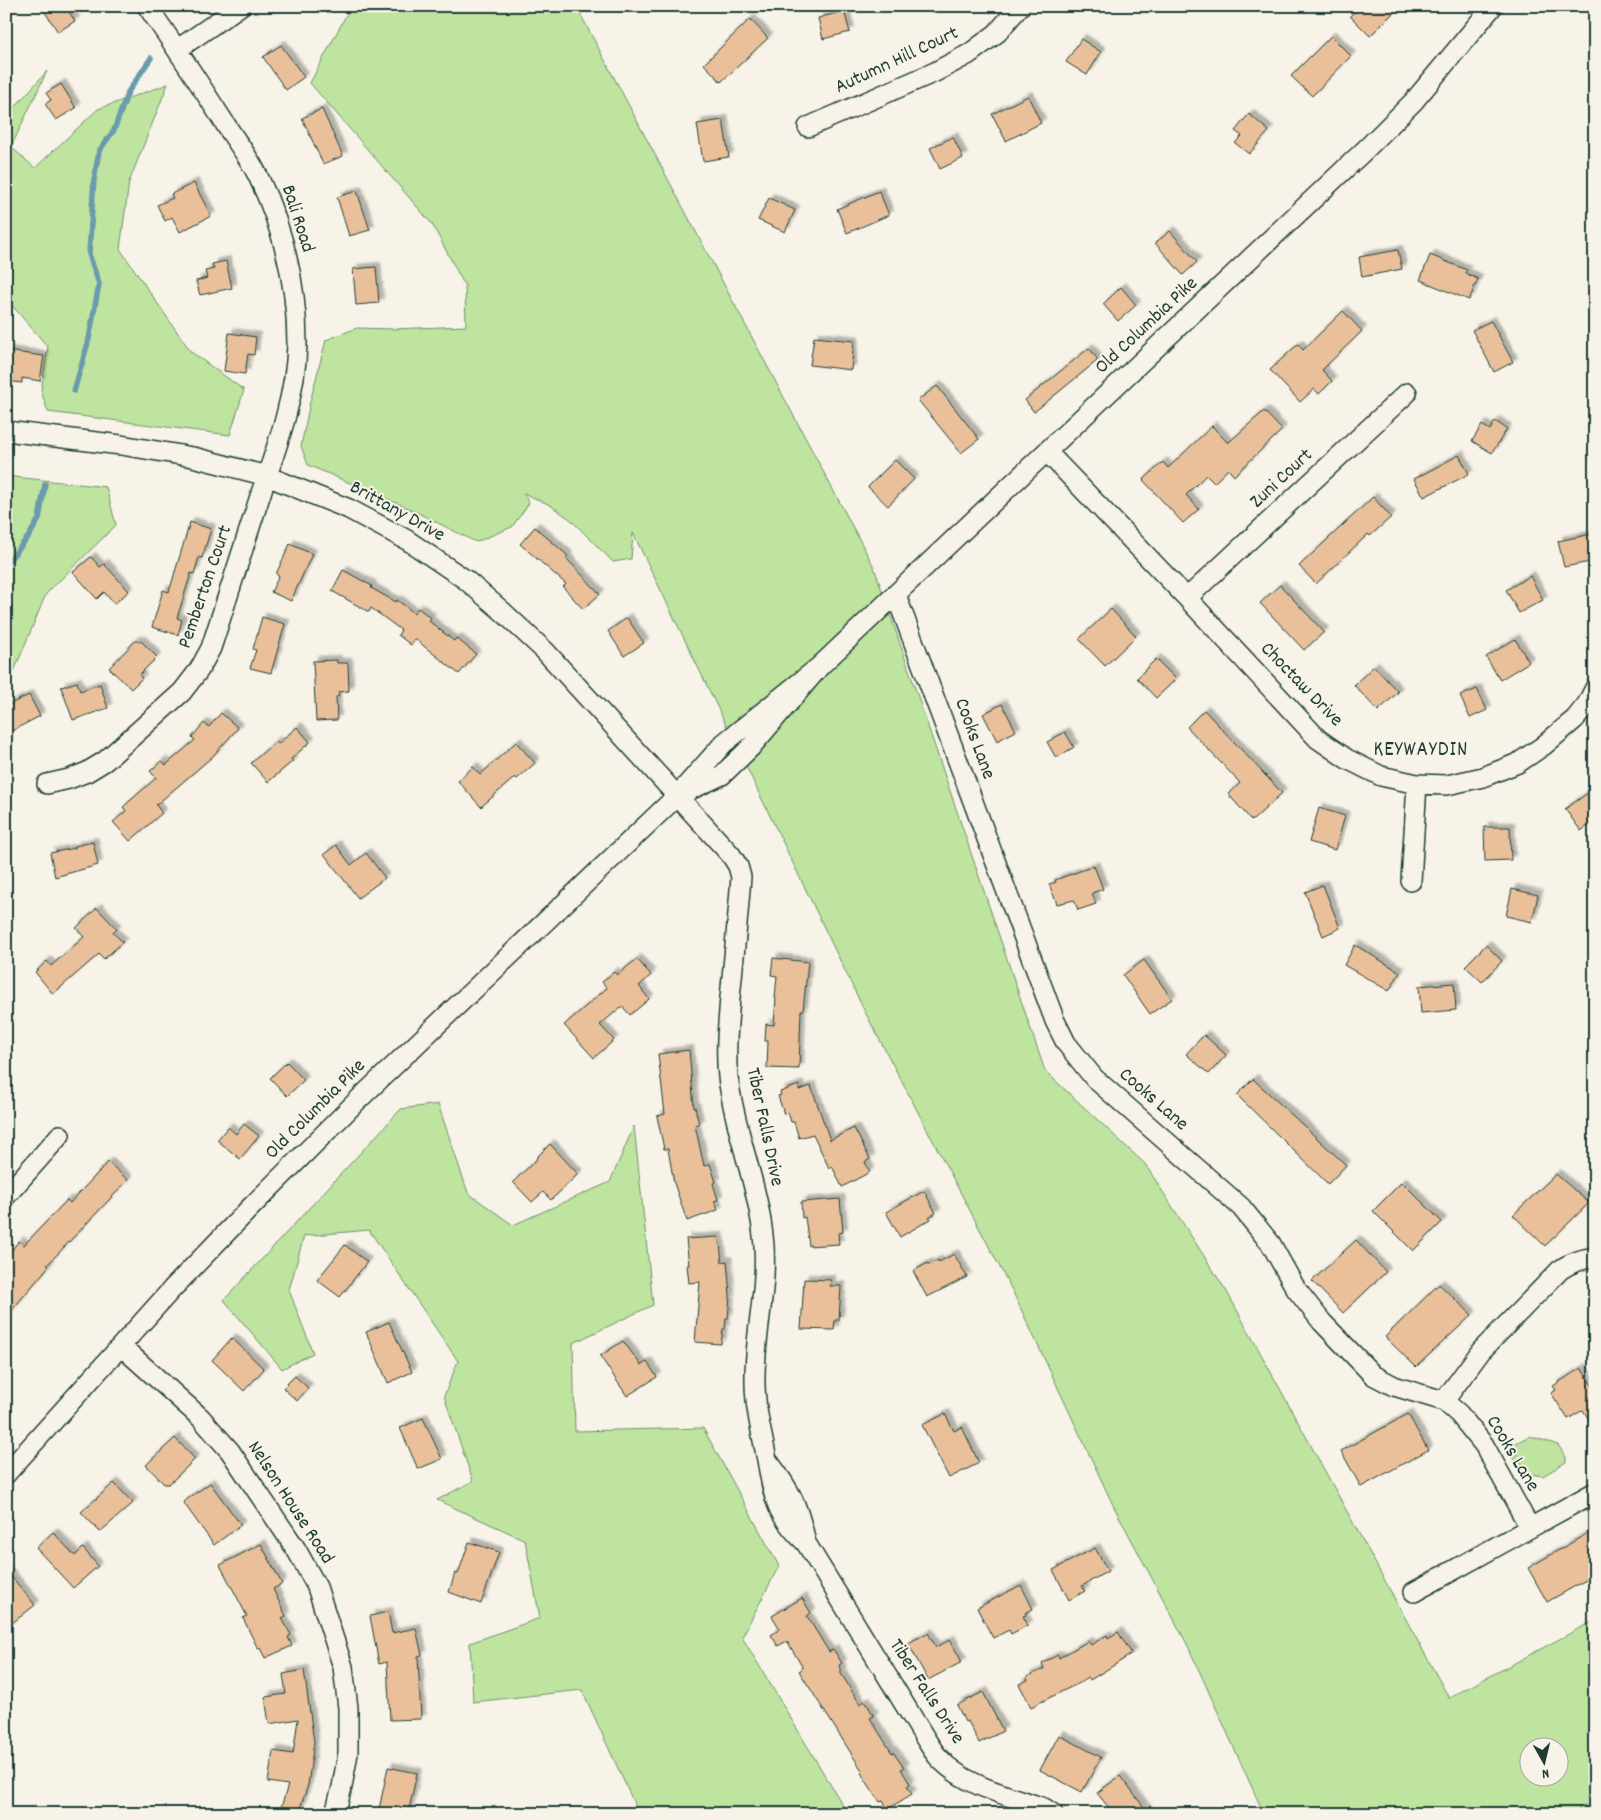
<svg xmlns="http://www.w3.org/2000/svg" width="1601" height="1820" font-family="Dekko,sans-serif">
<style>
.green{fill:#bee49f;stroke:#6e906a;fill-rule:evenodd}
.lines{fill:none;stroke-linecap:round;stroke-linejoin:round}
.stream{stroke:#6b9bad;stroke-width:5.5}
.building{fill:#eac09a;stroke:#1f3d34;filter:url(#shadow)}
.minor-casing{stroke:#1f3d34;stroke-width:22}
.minor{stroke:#f7f3e8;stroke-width:19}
.labels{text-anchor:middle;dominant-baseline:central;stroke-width:4;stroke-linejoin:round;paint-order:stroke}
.street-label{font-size:20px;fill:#1f3d34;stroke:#f7f3e8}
.neighbourhood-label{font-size:21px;letter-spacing:1px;fill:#1f3d34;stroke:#f7f3e8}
</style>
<defs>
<filter id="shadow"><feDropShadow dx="4.5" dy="-4.5" stdDeviation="1" flood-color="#0004"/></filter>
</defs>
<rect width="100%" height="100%" fill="#f7f3e8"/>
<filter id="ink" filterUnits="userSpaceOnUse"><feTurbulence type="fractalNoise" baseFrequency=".02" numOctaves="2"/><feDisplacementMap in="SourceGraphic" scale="10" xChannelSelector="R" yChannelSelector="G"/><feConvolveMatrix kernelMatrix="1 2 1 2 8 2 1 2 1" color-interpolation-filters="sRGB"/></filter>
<g filter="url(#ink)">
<path class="green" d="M351,6H576L874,567L1045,1071L1145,1164L1227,1292L1449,1698L1595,1620V1814H1264L1188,1646L1113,1505L1012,1290L865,1012L633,533L631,559L613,562L570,519L550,505L523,493L529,503L512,527L476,542L408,508L308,465L301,446L310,402L326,340L357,328L393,329L466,326L465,286L432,224L310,83ZM1528,1748H1558V1778H1528Z
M47,71L11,147L35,168L98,109L168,84L129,182L120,249L191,352L244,390L230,435L48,412L41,391L48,347L9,302H6V117Z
M6,476L106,487L116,525L46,594L10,681L6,685Z
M438,1104L468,1193L513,1225L610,1182L634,1126L653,1305L573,1343L575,1431L703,1428L779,1566L742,1637L848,1814H639L582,1690L473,1702L470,1643L540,1618L525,1540L437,1500L473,1481L444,1396L458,1361L369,1230L304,1236L289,1290L313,1353L282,1369L224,1300L401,1109Z
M1530,1436L1558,1445L1566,1457V1462L1543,1476L1529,1474L1521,1462L1516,1463L1512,1457L1517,1455L1514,1449L1515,1443Z"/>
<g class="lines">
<path class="stream" d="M74,391L89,339L99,284L89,254L94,179L99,151L114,130L128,92L151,58
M6,564L29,536L39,519L45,484"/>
</g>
<path class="building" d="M41,6H65L75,21L58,32Z
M1360,6H1400L1370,36L1350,16Z
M844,11L850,32L823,39L818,18Z
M750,19L768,38L721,82L704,64Z
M1331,36L1351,56L1312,96L1291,76Z
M1081,39L1101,52L1087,75L1066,62Z
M281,45L304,77L286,90L263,57Z
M61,84L76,108L56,120L45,104L51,100L46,93Z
M1028,96L1041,123L1006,141L992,114Z
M322,109L343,156L323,164L302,118Z
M1249,114L1269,131L1249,154L1235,143L1242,136L1235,131Z
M723,120L729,157L703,161L697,124Z
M953,137L963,158L940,169L930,148Z
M194,183L211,216L180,232L172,217L165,221L157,205L173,198L171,194Z
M357,191L370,230L349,236L337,197Z
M879,191L889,215L847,233L837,209Z
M769,198L795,210L785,232L758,220Z
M1170,231L1197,262L1183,275L1155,243Z
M1398,250L1402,269L1362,277L1359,257Z
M1430,255L1467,270L1465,273L1478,279L1469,300L1420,280Z
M226,261L232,288L200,295L196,281L207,278L205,271L214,269L212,264Z
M376,267L379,303L356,305L353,269Z
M1121,287L1136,305L1118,321L1103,304Z
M1343,311L1362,331L1322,370L1332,381L1319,394L1314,389L1300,402L1270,370L1298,344L1303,350Z
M1491,321L1513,362L1494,372L1472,330Z
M229,333L256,337L254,355L248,354L245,374L224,371Z
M814,337L854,341L851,370L810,365Z
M1089,348L1098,360L1034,412L1025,400Z
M6,351L44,356L40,381L22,378V383L6,381Z
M937,386L979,439L961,453L918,400Z
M1264,411L1282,430L1234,476L1228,469L1214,483L1206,475L1186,495L1199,509L1183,523L1143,480L1163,462L1168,468L1212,426L1228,443Z
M1495,421L1507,429L1492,453L1472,441L1482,425L1490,430Z
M1459,455L1469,474L1424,497L1414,479Z
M895,460L914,479L888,506L868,487Z
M1373,497L1391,517L1370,536L1368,534L1316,584L1299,566Z
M190,522L211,529L202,558L199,557L194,574L191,573L177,618L182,620L178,635L152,627L163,590L169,592Z
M535,527L568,556L566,558L600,594L583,609L563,587L566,584L520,544Z
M1592,534L1595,546V561L1564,567L1558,541Z
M290,544L312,554L291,601L271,592L279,576L276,574Z
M91,557L100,567L104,564L129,591L114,604L104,592L97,599L73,572Z
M343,570L372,586L371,588L396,602L397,600L414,613L418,608L431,618L429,621L454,641L456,638L476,654L459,674L415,639L411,645L398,635L401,630L371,608L369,612L332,591Z
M1530,576L1543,600L1519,613L1506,590Z
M1280,585L1324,632L1304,650L1260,603Z
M1111,609L1136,636L1105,666L1079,639Z
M262,617L285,624L271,673L250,668L256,650L253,649Z
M627,618L644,643L624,656L608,631Z
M1515,639L1529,662L1500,680L1486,657Z
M135,641H141L157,657L139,675L142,678L131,689L109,668Z
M1156,659L1176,679L1156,698L1137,678Z
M337,660V663H348L349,691L338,692L339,696L336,697L337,720L316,721L313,661Z
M1374,666L1398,692L1378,711L1354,685Z
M77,682L80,691L100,684L108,708L73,720L61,687Z
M1477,689L1487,710L1470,718L1460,696Z
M29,695L40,716L6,734V706Z
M1002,704L1016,731L997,741L983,714Z
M1204,710L1282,793L1252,821L1228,794L1240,783L1187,727Z
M221,713L238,728L213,756L156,805L162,813L130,841L113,822L126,811L123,807L156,778L150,771L162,761L166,765L195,740L192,737L204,723L209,727Z
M297,727L310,742L291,759L293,761L268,782L251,763L276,741L278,744Z
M1065,732L1074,747L1056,758L1047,742Z
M516,742L535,763L517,779L515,777L481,807L458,781L473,767L480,775Z
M1595,788V821L1581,831L1565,809Z
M1319,808L1345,816L1335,850L1309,842Z
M1484,827H1510L1511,860L1485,861Z
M93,842L98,865L55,877L50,853L75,848V846Z
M336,845L351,865L366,853L385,878L358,898L324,854Z
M1094,866L1103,889L1092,893L1096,904L1078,910L1074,900L1057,904L1049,884L1056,882L1055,880Z
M1323,885L1340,928L1323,936L1305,892Z
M1512,889L1538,895L1532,922L1506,916Z
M97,908L117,929L113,933L123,942L104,959L99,954L53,994L35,972L47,961L51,966L84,937L76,928Z
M1355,945L1400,972L1389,991L1344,965Z
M1486,945L1502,961L1482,982L1465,966Z
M773,958L808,962L803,1011L801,1010L799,1069L767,1068L768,1041H765L766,1024L774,1025L776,998H775L777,976L771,975Z
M637,959L651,975L639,986L649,999L630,1015L622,1006L600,1025L614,1040L594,1058L564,1025L607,988L602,982L614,972L617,975Z
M1144,960L1172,999L1150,1014L1123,975Z
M1454,983L1456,1010L1421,1013L1419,986Z
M1204,1035L1226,1055L1209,1074L1186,1054Z
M689,1050L694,1108L695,1107L699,1124L695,1125L704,1166L710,1164L716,1182L713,1183L718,1200L714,1201L718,1210L687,1221L674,1183L668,1149H664L657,1116L665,1114L658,1054Z
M287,1062L304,1080L287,1096L270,1078Z
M1253,1079L1346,1165L1328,1184L1237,1095Z
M799,1085V1090L811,1086L830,1140L854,1128L870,1159L865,1162L870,1172L842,1187L832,1166L829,1168L813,1134L799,1138L794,1122H791L788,1112L784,1114L778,1096L781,1095L780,1092Z
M244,1124L259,1136L240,1159L217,1140L228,1127L236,1134Z
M550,1144L578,1174L551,1200L543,1192L532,1202L513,1182L537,1159L536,1158Z
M108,1162L128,1180L47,1265L49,1266L6,1317V1257L19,1241L24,1245L67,1200L70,1203Z
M1556,1174L1589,1203L1545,1246L1513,1215Z
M1402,1182L1442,1222L1413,1251L1373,1211Z
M924,1191L936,1213L929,1217L931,1219L900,1237L886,1212Z
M840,1199L843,1232L838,1233L839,1244L809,1246L805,1217L802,1218L801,1202Z
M718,1237L719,1244H720L722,1262L727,1261L730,1295L728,1318H726L725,1329H723L721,1344L695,1342L700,1282L689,1283L687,1265H689L686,1239Z
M1356,1240L1386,1272L1343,1313L1312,1281Z
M345,1245L367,1262L340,1297L317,1280Z
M954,1254L967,1277L927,1297L913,1271L928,1263L929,1265L938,1260L939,1262Z
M804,1279L831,1280L830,1286H841L839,1320H835L834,1330L801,1329Z
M1439,1284L1472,1315L1416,1367L1385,1337Z
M389,1322L412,1372L388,1383L366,1332Z
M232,1338L264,1369L244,1391L212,1360Z
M623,1341L641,1365L647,1362L657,1377L627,1396L600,1356Z
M1581,1368L1595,1390V1429L1583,1410L1568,1419L1551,1393L1556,1390L1553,1386Z
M295,1376L308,1388L297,1401L283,1388Z
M945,1414L954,1431L962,1427L979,1463L949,1478L922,1425Z
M1408,1414L1428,1450L1361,1487L1341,1451Z
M423,1418L442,1459L418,1469L400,1428Z
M175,1438L195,1459L169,1484H164L146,1465Z
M114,1483L133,1503L100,1532L81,1512Z
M210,1483L241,1525L214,1545L183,1502Z
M1595,1529V1575L1547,1602L1528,1568Z
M53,1532L75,1556L83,1548L98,1566L73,1588L36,1548Z
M469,1542L499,1552L481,1604L449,1592L455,1573L458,1574Z
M261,1544L282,1584L273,1589L286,1616L282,1618L291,1635L288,1637L292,1646L265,1658L260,1648L258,1649L243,1618L247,1616L220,1565Z
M1095,1548L1108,1571L1082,1586L1085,1591L1069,1600L1053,1570Z
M6,1570L35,1605L6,1628Z
M1021,1585L1033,1609L1025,1613L1026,1615L1023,1616L1028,1625L1011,1634L1009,1630L993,1638L977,1608Z
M802,1598L811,1613L807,1616L829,1652L833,1649L842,1663L839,1665L842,1671L840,1672L860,1704L865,1701L874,1716L870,1718L892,1753L893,1752L904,1768L901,1769L910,1784L907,1786L912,1794L888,1809L883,1801L880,1802L861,1773L863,1772L799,1671L803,1668L787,1641L778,1646L771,1635L780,1629L772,1616Z
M388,1612L392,1633L416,1628L422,1655L418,1656L421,1719L390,1720L387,1662L379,1664L370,1616Z
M1118,1632L1132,1654L1090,1680L1089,1678L1031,1707L1019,1684L1028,1680L1026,1677L1044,1669L1042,1663L1058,1655L1059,1658L1088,1641L1091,1645L1107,1635L1108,1638Z
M928,1633L936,1647L950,1640L962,1662L928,1680L908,1643Z
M304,1670L314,1742L308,1785L298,1814H279L288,1785L268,1782L273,1751L293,1754L298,1719L269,1724L265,1697L286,1694L283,1674Z
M983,1692L1003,1731L979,1743L968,1721L965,1722L957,1705Z
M1059,1735L1101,1757L1082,1792L1040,1770Z
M388,1767L417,1773L408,1814H378Z
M1120,1776L1149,1814H1114L1097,1793Z"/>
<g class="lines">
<g class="minor-casing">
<path id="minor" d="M178,49L240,6
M808,127L935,72L969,54L997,33L1020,6
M6,431L121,445L193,457L267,476L349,509L407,540L466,580L502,611L545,651L731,855L738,866L741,877C738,917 734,957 730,998C728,1024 725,1050 728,1077C735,1135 760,1188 764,1246C767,1292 754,1337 755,1382C755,1409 762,1434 767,1460C774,1499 776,1515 806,1543L925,1738C929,1744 933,1751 938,1757C965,1787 1008,1795 1044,1808L1053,1814
M1047,452L1187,598L1318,739L1347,759L1381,776L1417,784L1447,785L1483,777L1518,763L1543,746L1575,719L1587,704L1595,688
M896,595L1055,1021L1066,1043L1094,1078L1241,1207L1271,1244L1296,1289L1322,1322L1373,1375L1394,1386L1444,1401L1459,1414L1484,1445L1530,1528
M1187,598L1407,393
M820,666L750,748L722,775L677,796L724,743L820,666L1367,148L1414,101L1493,6
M47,784L69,779L87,772L105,761L182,692L199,670L211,648C228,596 245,543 262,490C278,444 296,394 297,344C297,286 283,228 258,176C249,157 235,140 224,122C199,83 174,44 147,6
M1411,881L1417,784
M6,1196L60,1135
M121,1346L201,1418L230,1451L296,1549L317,1587L343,1667L348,1708V1753L342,1787L335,1814
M1444,1401L1481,1351L1560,1270C1571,1262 1581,1259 1595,1257
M768,1461C791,1491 798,1505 806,1543
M6,1474L172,1289L249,1209L358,1100L677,796
M1414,1592L1595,1492"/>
</g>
<use href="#minor" class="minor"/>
</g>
</g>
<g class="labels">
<g class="street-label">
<text transform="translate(897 61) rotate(-25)">Autumn Hill Court</text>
<text transform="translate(297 219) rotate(72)">Bali Road</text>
<text transform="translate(1147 326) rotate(-43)">Old Columbia Pike</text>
<text transform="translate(1282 479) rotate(-43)">Zuni Court</text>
<text transform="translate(397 512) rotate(29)">Brittany Drive</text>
<text transform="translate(206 587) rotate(-71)">Pemberton Court</text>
<text transform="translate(1301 685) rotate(46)">Choctaw Drive</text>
<text transform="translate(974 739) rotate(70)">Cooks Lane</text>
<text transform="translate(1153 1100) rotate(41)">Cooks Lane</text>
<text transform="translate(316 1110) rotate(-45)">Old Columbia Pike</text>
<text transform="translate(764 1127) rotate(78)">Tiber Falls Drive</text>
<text transform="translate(1512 1454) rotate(59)">Cooks Lane</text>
<text transform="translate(290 1503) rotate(57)">Nelson House Road</text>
<text transform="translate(926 1692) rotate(57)">Tiber Falls Drive</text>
</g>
<g class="neighbourhood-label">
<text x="1421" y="751">KEYWAYDIN</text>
</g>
</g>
<rect width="1601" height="1820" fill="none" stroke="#f7f3e8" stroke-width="25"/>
<rect x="12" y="12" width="1576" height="1795" fill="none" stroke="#1f3d34" stroke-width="2" filter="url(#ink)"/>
<g transform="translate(1544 1762) rotate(172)"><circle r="24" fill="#f7f3e8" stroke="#a1aaa0"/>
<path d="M0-4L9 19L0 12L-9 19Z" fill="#1f3d34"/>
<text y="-8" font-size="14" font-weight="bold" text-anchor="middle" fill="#1f3d34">N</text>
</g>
</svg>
